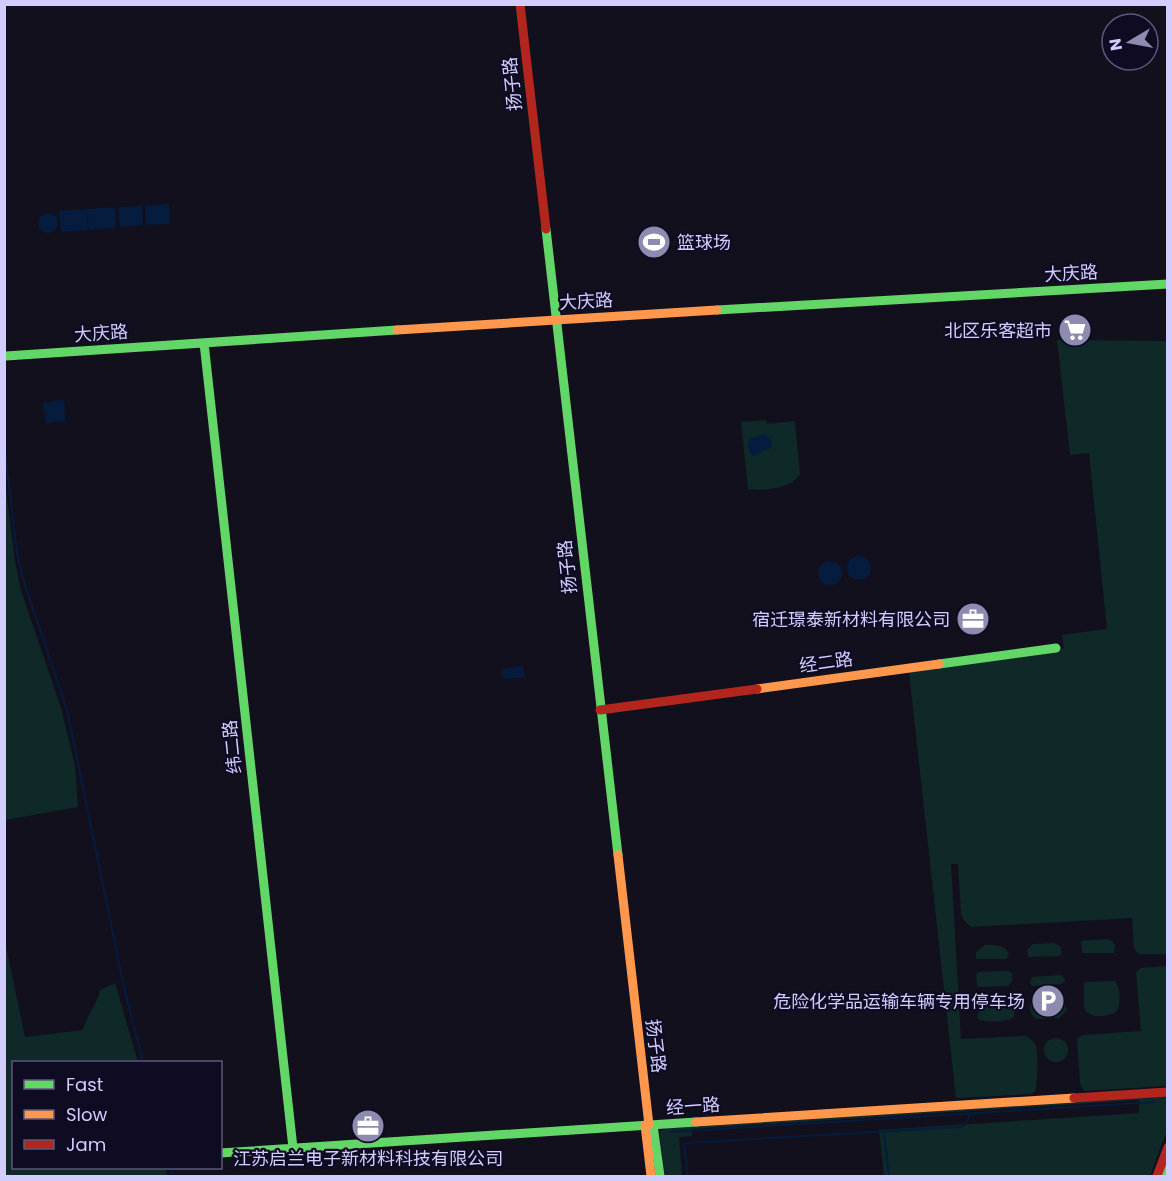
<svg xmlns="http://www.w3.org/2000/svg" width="1172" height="1181" font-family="Poppins,'Noto Sans SC',sans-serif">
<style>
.green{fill:#0f2929}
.water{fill:#051c3f}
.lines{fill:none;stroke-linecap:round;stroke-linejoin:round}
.stream{stroke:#051c3f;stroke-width:2}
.fast{stroke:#63d668;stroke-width:9}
.slow{stroke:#ff974d;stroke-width:9}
.jam{stroke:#b3261e;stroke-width:9}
.labels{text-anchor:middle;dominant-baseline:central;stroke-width:4.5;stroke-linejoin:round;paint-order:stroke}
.street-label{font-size:18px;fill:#d1cdff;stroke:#0e0b22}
.poi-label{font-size:18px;fill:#d1cdff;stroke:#0e0b22;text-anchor:end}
</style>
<rect width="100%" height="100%" fill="#12101d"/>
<path class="green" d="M661,227L664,256L646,258L643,229Z
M1057,340L1167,341V954H1139L1134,949L1132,918L971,927L963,919L961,913L958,864H951L961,1039L1025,1036C1030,1038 1034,1041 1036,1046C1038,1052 1038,1085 1035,1091L1031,1094L956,1098L909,672L1056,652L1064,648L1062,635L1107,629L1089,453L1070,455Z
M766,420L767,424L795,421L800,474C792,489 764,491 748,489L741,422Z
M5,482L15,561L21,591L61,708L75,766L78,807L5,820Z
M4,937L25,1037L83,1030C87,1015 97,1005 100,990L115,983L138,1062H14V1168H165L167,1176H5Z
M1107,939L1111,940L1115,945L1114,953H1082L1081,941Z
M1054,943L1060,946L1062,953L1060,956L1028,957L1027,950L1033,944Z
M985,945C995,945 1007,944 1009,956L1006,959H976V952Z
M1167,961V1086L1084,1091L1080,1083L1077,1039L1083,1035L1141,1031L1136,972L1141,968L1167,966Z
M1009,971L1012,973V981L1008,986L980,987L977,985L976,975L978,972Z
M1061,975L1064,978L1065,982L1060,984L1032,986L1030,983L1032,977Z
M1115,981C1121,988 1121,1004 1116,1012C1108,1017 1095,1018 1086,1012L1084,1006V984L1086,982Z
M1064,1003L1067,1010L1059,1018L1036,1019L1031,1013L1030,1004Z
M1010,1005L1013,1006L1015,1013L1013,1018C1005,1022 986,1023 978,1019L979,1007Z
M1044 1050a12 12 0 1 1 24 0a12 12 0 1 1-24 0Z
M1166,1096L1167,1097V1130L1150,1176H884L879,1130L1139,1113V1100L692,1129V1136L679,1137L682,1176H665L660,1137V1132L666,1128Z"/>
<path class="water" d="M169,204L170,224L146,225L145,206Z
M142,206L143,225L120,227L118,207Z
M115,207L116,228L89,230L87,209Z
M87,209L88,230L61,232L59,211Z
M38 223a10 10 0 1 1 20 0a10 10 0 1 1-20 0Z
M64,400L66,421L46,423L43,403Z
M765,434L772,441L771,449L764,450L754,456L751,455L748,447L749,439Z
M847 568a12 12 0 1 1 24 0a12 12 0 1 1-24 0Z
M818 573a12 12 0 1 1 24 0a12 12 0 1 1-24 0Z
M523,666L525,677L503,679L502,671L504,669Z"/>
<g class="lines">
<path class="stream" d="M4,445L17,552L23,579L67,710L124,987L143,1062
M670,1132L1154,1102
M884,1132L889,1176
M172,1168L173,1176
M688,1176L684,1143L961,1127L966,1124L970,1114"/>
<path class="fast" d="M546,229L618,855
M717,310L1168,284
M204,343L293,1148
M6,356L397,330
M939,664L1056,648
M653,1125L660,1176
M220,1153L696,1122
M1165,1176L1168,1169"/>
<path class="slow" d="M397,330L717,310
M757,689L939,664
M618,855L649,1125
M696,1122L1074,1098
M645,1125L651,1176"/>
<path class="jam" d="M520,4L546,229
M600,710L757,689
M1074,1098L1168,1092
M1157,1176L1168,1147"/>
</g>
<defs>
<g id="stadium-disc" transform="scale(1.725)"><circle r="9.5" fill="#8e8bb0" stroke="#0e0b22"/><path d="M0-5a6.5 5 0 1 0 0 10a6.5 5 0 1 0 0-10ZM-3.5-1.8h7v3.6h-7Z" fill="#fff"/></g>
<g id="supermarket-disc" transform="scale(1.725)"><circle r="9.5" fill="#8e8bb0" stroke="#0e0b22"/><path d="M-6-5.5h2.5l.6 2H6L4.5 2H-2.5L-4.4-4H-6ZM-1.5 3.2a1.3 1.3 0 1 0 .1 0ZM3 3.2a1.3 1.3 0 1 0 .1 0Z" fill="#fff"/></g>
<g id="office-disc" transform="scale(1.725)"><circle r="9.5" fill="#8e8bb0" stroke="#0e0b22"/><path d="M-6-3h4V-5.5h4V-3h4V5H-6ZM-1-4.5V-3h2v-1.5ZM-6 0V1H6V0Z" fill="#fff"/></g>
<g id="parking-disc" transform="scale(1.725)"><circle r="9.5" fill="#8e8bb0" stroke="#0e0b22"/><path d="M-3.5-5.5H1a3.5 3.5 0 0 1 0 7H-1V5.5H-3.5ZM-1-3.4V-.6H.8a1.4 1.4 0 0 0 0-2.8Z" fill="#fff"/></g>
</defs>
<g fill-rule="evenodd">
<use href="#stadium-disc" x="654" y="242"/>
<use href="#supermarket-disc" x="1075" y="330"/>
<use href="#office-disc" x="973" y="619"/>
<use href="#parking-disc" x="1048" y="1001"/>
<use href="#office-disc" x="368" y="1126"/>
</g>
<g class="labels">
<g class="street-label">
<text transform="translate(512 84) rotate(-96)">扬子路</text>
<text transform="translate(1071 273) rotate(-3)">大庆路</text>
<text transform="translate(586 301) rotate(-3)">大庆路</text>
<text transform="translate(101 333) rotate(-4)">大庆路</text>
<text transform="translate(567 567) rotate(-96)">扬子路</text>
<text transform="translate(826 662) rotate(-8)">经二路</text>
<text transform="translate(232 747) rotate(-96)">纬二路</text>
<text transform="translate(656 1046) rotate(83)">扬子路</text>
<text transform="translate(693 1106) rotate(-4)">经一路</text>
</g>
<g class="poi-label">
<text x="677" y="242" text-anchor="start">篮球场</text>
<text x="1052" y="330">北区乐客超市</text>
<text x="950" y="619">宿迁璟泰新材料有限公司</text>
<text x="1025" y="1001">危险化学品运输车辆专用停车场</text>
<text x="368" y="1158" text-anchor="middle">江苏启兰电子新材料科技有限公司</text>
</g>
</g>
<rect width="1172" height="1181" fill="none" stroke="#d1cdff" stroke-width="12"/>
<rect x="12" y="1061" width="210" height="108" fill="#0e0b22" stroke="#5c597a" stroke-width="1.5"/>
<rect x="24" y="1080" width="30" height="9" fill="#63d668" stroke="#5c597a" stroke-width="1.5"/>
<text x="66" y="1091" font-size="18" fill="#d1cdff">Fast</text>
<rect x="24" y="1110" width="30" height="9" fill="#ff974d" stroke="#5c597a" stroke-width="1.5"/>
<text x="66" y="1121" font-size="18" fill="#d1cdff">Slow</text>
<rect x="24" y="1140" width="30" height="9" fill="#b3261e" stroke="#5c597a" stroke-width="1.5"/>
<text x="66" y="1151" font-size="18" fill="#d1cdff">Jam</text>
<g transform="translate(1130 42) rotate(260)"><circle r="28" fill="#0e0b22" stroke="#5c597a" stroke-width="1.5"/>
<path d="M0-4.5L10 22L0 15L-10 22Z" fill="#8e8bb0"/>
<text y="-9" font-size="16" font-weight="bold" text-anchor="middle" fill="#d1cdff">N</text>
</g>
</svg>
